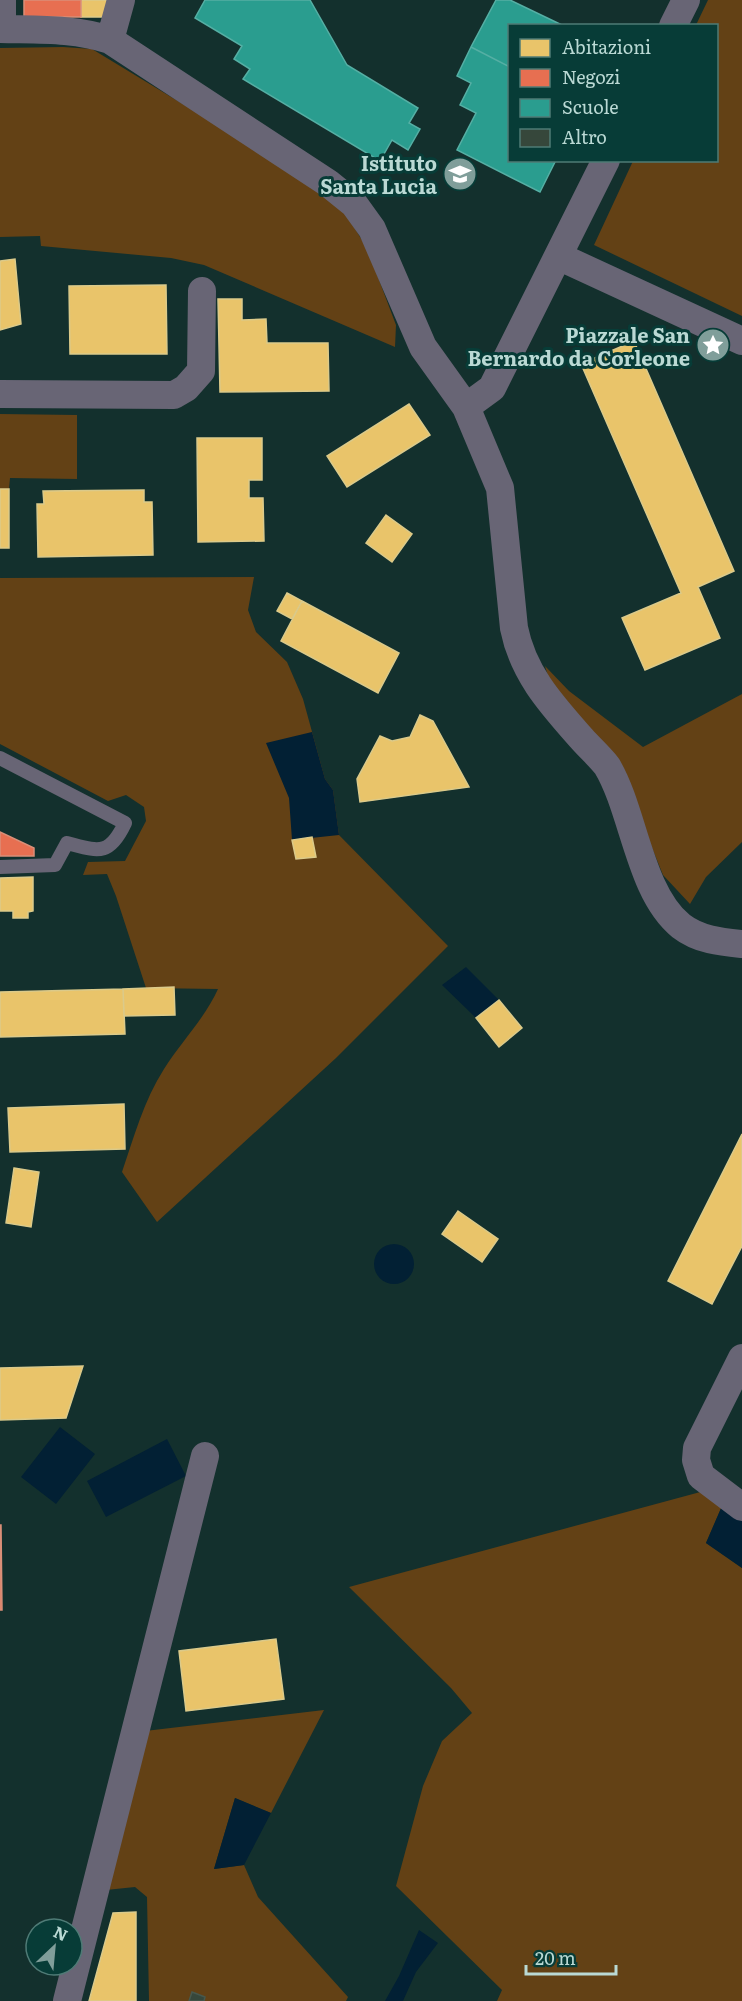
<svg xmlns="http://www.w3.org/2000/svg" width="742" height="2001" font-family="Literata,serif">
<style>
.green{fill:#634115}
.water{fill:#022034}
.homes{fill:#e9c46a;stroke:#dbca8a;stroke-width:1.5}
.shops{fill:#e76f51;stroke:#da8f78;stroke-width:1.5}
.schools{fill:#2a9d8f;stroke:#55afa4;stroke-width:1.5}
.building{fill:#36473b;stroke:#47584d;stroke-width:1.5}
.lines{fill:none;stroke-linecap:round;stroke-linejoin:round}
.lane{stroke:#686575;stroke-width:14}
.street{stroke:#686575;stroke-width:28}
.labels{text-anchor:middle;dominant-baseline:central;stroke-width:6;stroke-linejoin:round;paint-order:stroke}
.poi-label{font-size:20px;font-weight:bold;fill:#bad9d4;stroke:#073c37;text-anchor:end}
</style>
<rect width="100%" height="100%" fill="#13302d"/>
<path class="green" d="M708,0H742V316L594,245L633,161L716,160V26L696,25Z
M63,47L92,49L247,143L332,200L347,216L367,248L396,325L395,347L204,265L171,258L41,246L40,236L0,237V48Z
M0,414L77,415V479L10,478L9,489H0Z
M254,577L248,610L256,632L287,662L303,699L325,779L333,790L339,835L448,946L336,1058L157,1222L122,1172C134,1137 144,1100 164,1069C181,1042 205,1018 218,989L146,988L116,896L107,874L83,875L88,862L125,861L146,821L144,807L126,795L108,801L0,744V578Z
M545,666L569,691L643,747L742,694V842L706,877L690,904L663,875L617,761L551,686Z
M704,1491L722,1506L706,1543L742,1568V2001H497L502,1990L396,1886L423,1786L442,1741L472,1713L451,1688L349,1587Z
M324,1710L271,1813L235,1798L214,1869L244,1865L258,1897L348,1997L346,2001H149L147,1897L135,1887L106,1890L145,1731Z"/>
<path class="water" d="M312,732L325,779L333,790L339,835L292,840L289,798L266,743Z
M466,967L499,1000L476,1018L442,985Z
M374 1264a20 20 0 1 1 40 0a20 20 0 1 1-40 0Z
M60,1427L95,1454L56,1504L21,1477Z
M167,1439L186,1476L106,1517L87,1481Z
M722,1506L742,1520V1568L706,1543Z
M235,1798L271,1813L244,1865L214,1869Z
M419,1930L438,1943L416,1972L403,2001H385L399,1976Z"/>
<path class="homes" d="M81,0H113L108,17H81Z
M15,259L21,324L0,330V261Z
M166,285L167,354H70L69,286Z
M218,299H242V320L266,319L267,343H328L329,391L220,392Z
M634,341L734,571L698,587L720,638L645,670L622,618L681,593L581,364Z
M409,404L430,435L347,487L327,456Z
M197,438H262V480H249V498H263L264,541L198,542Z
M0,489H9V548H0Z
M144,490V502H152L153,555L38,557L37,504H44L43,491Z
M386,515L412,534L392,562L366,543Z
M287,593L302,601L292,619L277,611Z
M302,601L399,653L378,693L281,641Z
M420,715L433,721L469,787L360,802L357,779L380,736L392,741L410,737Z
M312,837L316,857L296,859L292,840Z
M33,877V911L28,912V918H13V911H0V878Z
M174,987L175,1015L124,1016L123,989Z
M123,989L125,1034L0,1037V992Z
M499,1000L522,1028L499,1047L476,1018Z
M124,1104L125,1149L10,1152L8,1108Z
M742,1134V1246L712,1304L668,1281Z
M14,1168L39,1172L31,1227L6,1223Z
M458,1211L498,1239L482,1262L442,1234Z
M83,1366L66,1418L0,1420V1368Z
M276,1639L284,1699L186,1711L179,1651Z
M136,1912V2001H89L113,1913Z"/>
<path class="shops" d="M24,0H81V17H24Z
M0,832L34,848V856H0Z
M0,1525H1L2,1610H0Z"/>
<path class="schools" d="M205,0H310L347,65L418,108L409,123L420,129L408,150L392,140L380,161L243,79L250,69L234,59L242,46L195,18Z
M496,0H510L564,26H510V67L471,47Z
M471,47L510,67V160H556L540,192L457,150L476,113L460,105L471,83L457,76Z"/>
<path class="building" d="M192,1992L205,1997L204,2001H189Z"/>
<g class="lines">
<path class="lane" d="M0,758L125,823C109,857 98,851 67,843L55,865L0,867"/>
<path class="street" d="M2,0V29
M673,26L686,0
M0,29C37,30 74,28 110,40L328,183L354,204L372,229L423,347L466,407L500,488L514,628C523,674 552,705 582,739C590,748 600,757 607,766C634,811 639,892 681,926C699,940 721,942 742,944
M110,40L121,0
M558,256L742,341
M0,394L174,395L186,388L201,371L202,291
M466,407L492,388L606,160
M742,1358L697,1448L696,1460L701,1476L742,1507
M67,2001L205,1456"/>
</g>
<defs>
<g id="school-disc" transform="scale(1.725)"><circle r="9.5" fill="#809e9a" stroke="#073c37"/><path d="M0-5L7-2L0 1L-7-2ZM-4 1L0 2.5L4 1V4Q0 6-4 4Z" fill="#fff"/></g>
<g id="sight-disc" transform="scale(1.725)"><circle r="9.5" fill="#809e9a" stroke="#073c37"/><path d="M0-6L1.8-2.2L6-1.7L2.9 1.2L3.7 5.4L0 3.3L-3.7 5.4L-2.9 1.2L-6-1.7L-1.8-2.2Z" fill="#fff"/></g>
</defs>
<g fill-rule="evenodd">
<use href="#school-disc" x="460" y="174"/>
<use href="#sight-disc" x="713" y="345"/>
</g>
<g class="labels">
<g class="poi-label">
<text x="437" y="162">Istituto<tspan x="437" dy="23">Santa Lucia</tspan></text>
<text x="690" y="334">Piazzale San<tspan x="690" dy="23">Bernardo da Corleone</tspan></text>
</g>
</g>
<rect x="508" y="24" width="210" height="138" fill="#073c37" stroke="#4f7b76" stroke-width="1.5"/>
<rect x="520" y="39" width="30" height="18" fill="#e9c46a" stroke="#4f7b76" stroke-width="1.5"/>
<text x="562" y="54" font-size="18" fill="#bad9d4">Abitazioni</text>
<rect x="520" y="69" width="30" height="18" fill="#e76f51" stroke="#4f7b76" stroke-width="1.5"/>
<text x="562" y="84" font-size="18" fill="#bad9d4">Negozi</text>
<rect x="520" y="99" width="30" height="18" fill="#2a9d8f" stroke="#4f7b76" stroke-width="1.5"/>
<text x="562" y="114" font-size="18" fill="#bad9d4">Scuole</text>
<rect x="520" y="129" width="30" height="18" fill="#36473b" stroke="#4f7b76" stroke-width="1.5"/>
<text x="562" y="144" font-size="18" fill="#bad9d4">Altro</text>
<g transform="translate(54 1947) rotate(26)"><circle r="28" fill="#073c37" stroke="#4f7b76" stroke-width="1.5"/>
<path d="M0-4.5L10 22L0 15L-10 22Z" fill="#809e9a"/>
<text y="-9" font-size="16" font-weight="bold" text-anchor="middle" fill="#bad9d4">N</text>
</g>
<path d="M526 1965v9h90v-9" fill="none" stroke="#bad9d4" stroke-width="3"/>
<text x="535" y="1965" font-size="18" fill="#bad9d4" stroke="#073c37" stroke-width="4.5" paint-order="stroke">20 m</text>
</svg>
